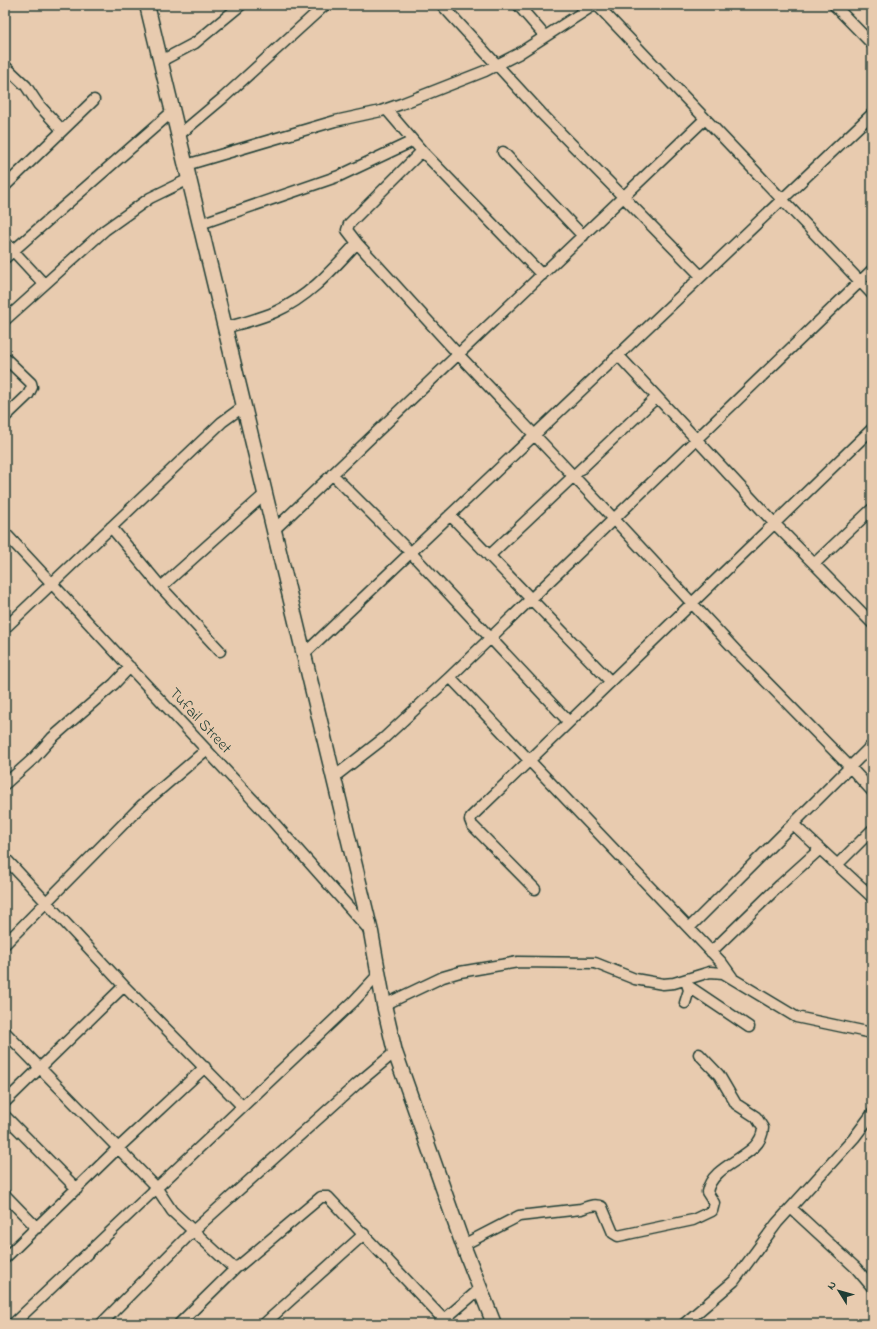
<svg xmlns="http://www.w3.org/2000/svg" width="877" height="1329" font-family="'Indie Flower',sans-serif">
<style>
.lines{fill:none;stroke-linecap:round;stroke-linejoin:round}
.minor-casing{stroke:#1f3d34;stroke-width:13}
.secondary-casing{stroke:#1f3d34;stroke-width:17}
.minor{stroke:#e8cbaf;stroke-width:10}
.secondary{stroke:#e8cbaf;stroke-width:14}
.labels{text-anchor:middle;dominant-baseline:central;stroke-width:4;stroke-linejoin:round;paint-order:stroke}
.street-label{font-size:16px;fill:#1f3d34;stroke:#e8cbaf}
</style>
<rect width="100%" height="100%" fill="#e8cbaf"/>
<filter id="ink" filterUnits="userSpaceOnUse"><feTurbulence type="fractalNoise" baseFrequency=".025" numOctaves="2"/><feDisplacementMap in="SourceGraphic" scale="8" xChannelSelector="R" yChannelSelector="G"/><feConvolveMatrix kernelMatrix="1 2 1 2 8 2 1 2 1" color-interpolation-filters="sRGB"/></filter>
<g filter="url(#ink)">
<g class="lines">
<g class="minor-casing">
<path id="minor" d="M442,5L541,113L701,276
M518,5L545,36
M597,5L872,294
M834,5L872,44
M161,61L195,43L241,5
M5,66L26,86L38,104L62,130
M386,109L422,151L542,275
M179,135L223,98L325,5
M503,152L583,236
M186,165L335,121L381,111L401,104L485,71L518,54L594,5
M5,186L94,100
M200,224L339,176L413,141
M5,242L44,284
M357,243L347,230L349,224L422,151
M5,258L173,111
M5,320L105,230L150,198L189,179
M225,328C242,323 259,319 275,312C309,297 332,270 357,243L458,354L613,518L739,654L850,767L872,791
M618,355L774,523L872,623
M5,358L31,383L32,387L28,395L5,417
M332,474L411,553L568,721
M450,515L610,681
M111,527L161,587L220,651
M274,530L705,119
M5,533L267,815L370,931
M489,556L657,397
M814,564L872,509
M161,587L265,494
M5,628L222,422L244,406
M304,654L872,114
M450,677L722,963L732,977
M334,777L383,739L450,677L872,270
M5,784L34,758L52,738L114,684L130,667
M793,824L872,897
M5,858L124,986L242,1106
M837,865L872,830
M535,889L472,825L470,820L471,817L872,429
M689,928L872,745
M5,944L141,806L206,750
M711,952L780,885L820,849
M688,986L749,1027
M685,1003L689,990L686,981
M384,1005L443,977L460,972L518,962L595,963L635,979L663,984L674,983L710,972L723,973L796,1017L872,1033
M5,1032L156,1187L172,1211L229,1264L234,1267L239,1266L321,1197H328L444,1320
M5,1102L124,986
M5,1116L77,1189
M5,1195L37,1228
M791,1208L856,1268L872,1287
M463,1245L519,1216L581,1209C587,1207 595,1203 602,1207L613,1233L618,1236L693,1220L712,1211L714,1203L707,1192C713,1161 762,1158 763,1128L756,1117L736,1104L719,1075L699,1054
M5,1258L117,1149L205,1067
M440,1323L481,1288
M13,1324L353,1002L379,974
M101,1324L193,1231L358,1083L395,1052
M179,1324L237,1267
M264,1324L364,1234
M684,1324L734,1281L777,1223L854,1138L872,1114"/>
</g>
<g class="secondary-casing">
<path id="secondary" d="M147,5L371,932L384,1005L395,1052L463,1245L494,1324"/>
</g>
<use href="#minor" class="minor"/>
<use href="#secondary" class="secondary"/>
</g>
</g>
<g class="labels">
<g class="street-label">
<text transform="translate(200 721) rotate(47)">Tufail Street</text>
</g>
</g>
<rect width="877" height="1329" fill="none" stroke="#e8cbaf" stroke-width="20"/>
<rect x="10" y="10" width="857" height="1309" fill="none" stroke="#1f3d34" stroke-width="1.5" filter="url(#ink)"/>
<g transform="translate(839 1291) rotate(307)" stroke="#e8cbaf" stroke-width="3" paint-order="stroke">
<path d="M0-3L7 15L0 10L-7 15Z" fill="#1f3d34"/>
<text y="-6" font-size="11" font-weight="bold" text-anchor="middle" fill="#1f3d34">N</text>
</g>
</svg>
